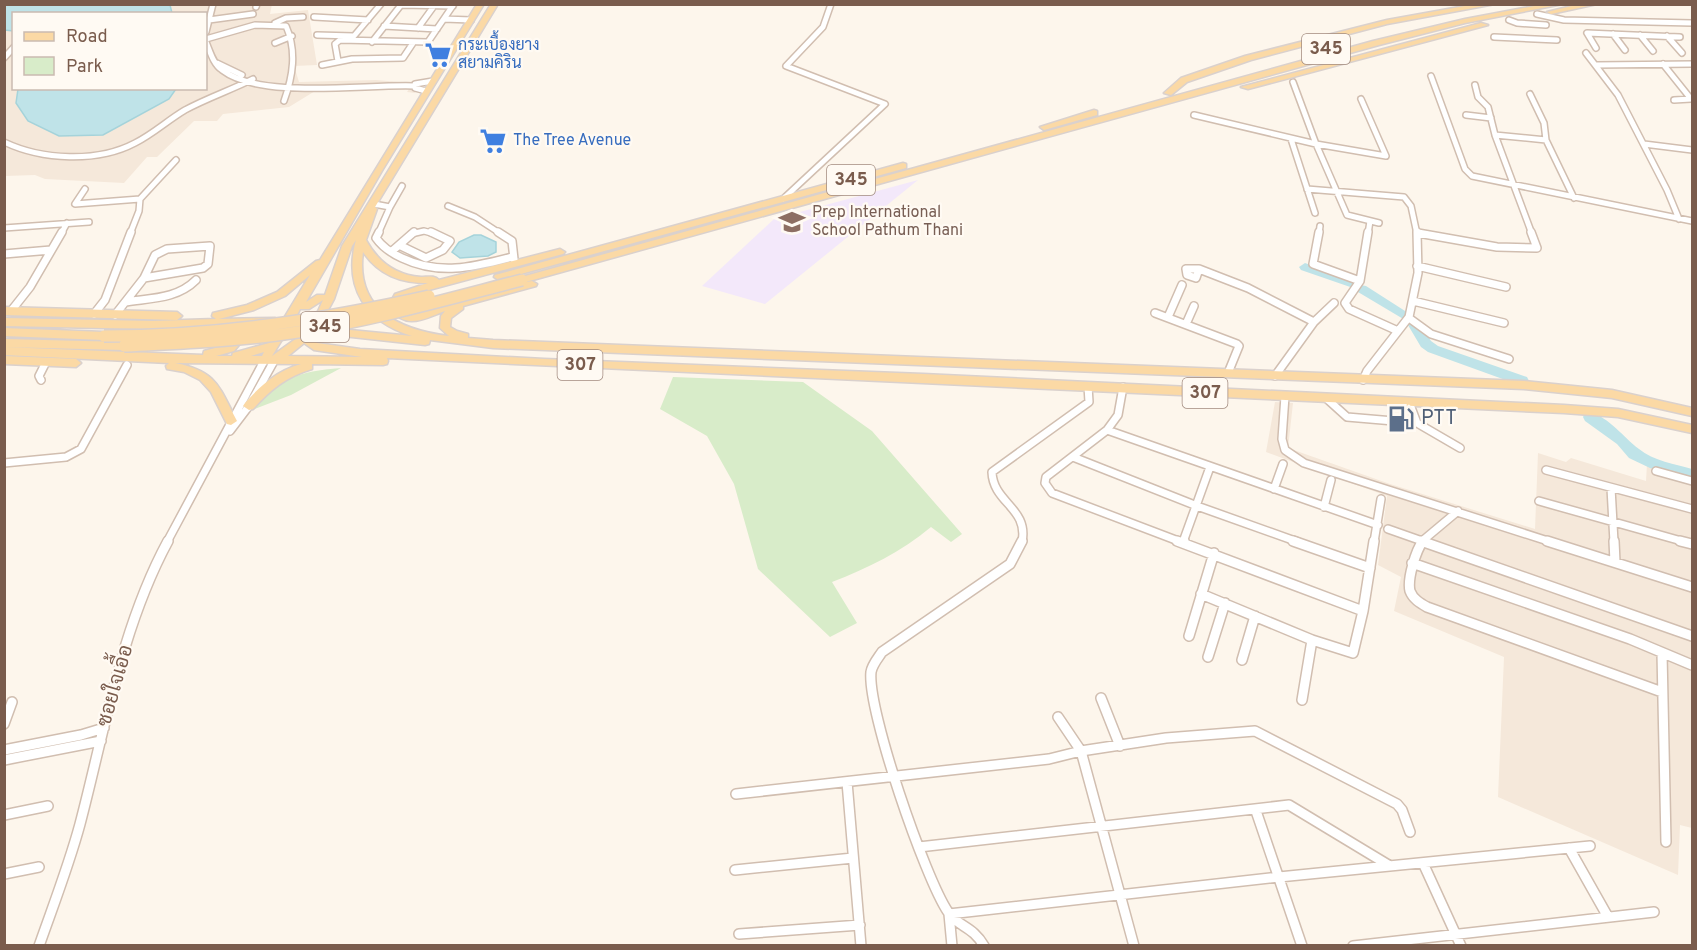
<svg xmlns="http://www.w3.org/2000/svg" width="1697" height="950" font-family="Overpass,Sarabun,sans-serif">
<style>
.residential{fill:#f5e8da;fill-rule:evenodd}
.education{fill:#f3e8fa}
.green{fill:#d8ecc9}
.water{fill:#bfe3e8;stroke:#a5d3da;stroke-width:1.5}
.lines{fill:none;stroke-linecap:round;stroke-linejoin:round}
.river{fill:#bfe3e8;fill-rule:evenodd}
.street-far2-casing{stroke:#d1beb0;stroke-width:8}
.street-far1-casing{stroke:#d1beb0;stroke-width:10}
.street-casing{stroke:#d1beb0;stroke-width:12}
.primary-casing{stroke:#dad1cd;stroke-width:3}
.street-far2{stroke:#fff;stroke-width:5}
.street-far1{stroke:#fff;stroke-width:7}
.street{stroke:#fff;stroke-width:9}
.primary{fill:#fbd9a5;fill-rule:evenodd}
.primary-bridge-casing{stroke:#dad1cd;stroke-width:14;stroke-linecap:butt}
.primary-bridge{stroke:#fbd9a5;stroke-width:11}
.labels{text-anchor:middle;dominant-baseline:central;stroke-width:4.5;stroke-linejoin:round;paint-order:stroke}
.far-shop-label{font-size:16px;fill:#366cbe;stroke:#fffaf3;text-anchor:start}
.far-education-label{font-size:16px;fill:#785e54;stroke:#fffaf3;text-anchor:start}
.shield{fill:#fffaf3;stroke:#a28b7f;stroke-width:1.5}
.shield-label{font-size:18px;font-weight:bold;fill:#7a5c4d}
.service-label{font-size:20px;fill:#4e5e75;stroke:#fffaf3;text-anchor:start}
.street-label{font-size:20px;fill:#7a5c4d;stroke:#fffaf3}
</style>
<rect width="100%" height="100%" fill="#fdf6ec"/>
<path class="residential" d="M272,4L270,14L308,10L317,65L294,66L299,82L376,80L410,83L423,81L415,93L407,92L413,84H375L320,88L289,107L223,114L217,121H194L157,157H147L124,183L45,179L35,175L5,176V5ZM14,14H206V88H14Z
M1275,402L1293,403L1288,448L1390,484L1535,529L1538,453L1566,462L1571,458L1646,481L1647,464L1692,476V828L1680,825L1678,875L1498,797L1504,657L1394,611L1401,577L1378,565L1387,496L1266,452Z"/>
<path class="education" d="M918,180L765,304L702,286L774,219Z"/>
<path class="green" d="M341,368L291,395L252,410C284,377 295,372 341,368Z
M673,377L803,382L872,431L962,534L951,542L931,527C901,552 868,568 832,582L857,623L830,637L758,569L734,484L707,436L660,409Z"/>
<path class="water" d="M5,4L170,5L172,13L14,14L13,31L5,30Z
M18,89V88L176,89L169,99L103,135L59,136L28,121L16,103Z
M474,235H481L496,242V252L488,256L460,258L452,252L459,242Z"/>
<g class="lines">
<path class="river" d="M1305,263L1358,282L1360,285L1366,286L1416,318L1431,341L1438,346L1527,377L1529,381L1522,386L1428,352L1421,347L1405,320L1358,292L1356,289L1301,270L1299,267Z
M1590,412C1610,418 1623,437 1639,449C1653,461 1676,464 1692,469V481L1650,468L1629,458L1617,444L1585,421L1583,417L1585,413Z"/>
<g class="street-far2-casing">
<path id="street-far2" d="M256,7L257,4
M1537,14L1564,20L1692,23
M314,17L368,20
M444,19L471,20
M209,20L253,14
M1509,20L1517,23L1546,25
M275,23L286,18L303,17
M384,26L437,29
M418,28L434,6
M206,32L213,4
M1613,34L1625,50
M317,35L354,36L381,4
M1640,35L1653,51
M1667,36L1682,53
M1494,37L1557,40
M206,39L255,25L286,26C297,51 293,76 284,101
M206,42C210,51 213,64 222,70C261,100 364,84 414,86
M372,42L401,5L453,6
M275,43L292,36
M1596,48L1587,33L1680,37
M1586,53L1618,95L1667,190L1679,219
M4,58L14,47
M338,61L335,44L340,40L428,42L454,4
M217,63L242,75
M1663,64L1691,99L1674,100
M322,65L352,59L403,58L413,43
M1596,65L1692,64
M1431,76L1465,169L1472,176L1692,221
M1293,82L1316,144L1347,215L1379,223
M1475,85L1478,97L1488,107L1495,135L1532,234
M426,91L415,88V84L433,81
M1530,94L1544,123L1546,140L1574,198
M1194,115L1316,144L1386,156L1361,99
M1466,115L1491,118
M1495,135L1546,140
M1291,139L1315,213
M4,142C42,160 97,163 135,143C153,134 168,120 185,110C207,98 231,90 253,79
M1644,144L1692,150
M85,189L75,204L140,199
M1307,189L1404,197L1411,206L1417,234
M783,199L885,104L786,66L823,27L831,4
M374,204L390,207L378,234
M448,206L475,217L501,234
M390,207L402,186
M4,228L89,222
M1418,233L1421,234
M61,234L67,223
M130,234L139,211L140,199L176,160
M411,234L424,231L435,234
M1319,234L1320,226
M1368,234L1370,221"/>
</g>
<g class="street-far1-casing">
<path id="street-far1" d="M379,232L376,238C383,248 391,253 402,258C440,276 473,267 512,257
M498,232L512,241L514,259
M1319,232L1313,264L1360,281
M1368,232L1360,281L1345,303L1349,309L1398,331
M1418,233L1497,247L1537,248L1531,232
M210,246L208,264L203,268L144,278L155,255L167,249Z
M401,246L426,258L443,250L450,241L431,232
M391,252L414,232
M4,254L51,250
M1417,266L1506,287
M1186,269H1199L1196,278L1187,275Z
M1199,269L1248,288L1314,322L1275,376
M1413,301L1504,323
M126,302C151,298 177,299 196,280
M11,311L30,287L62,232
M1155,313L1237,344L1239,346L1228,373
M94,314L105,300L131,232
M115,315L144,278
M1168,317L1182,285
M1409,318L1431,334L1509,359
M1314,322L1334,303
M1186,324L1194,306
M41,380L39,376L46,362
M1363,380L1367,371L1409,317L1418,273L1417,232
M1123,387L1118,415L1107,430L1046,477L1045,483L1052,493L1181,542
M1285,396L1282,439L1285,450L1304,463L1551,542
M1326,398L1347,417L1417,423L1409,402
M1417,423L1460,448
M1107,430L1378,525
M230,431L249,406L274,361
M1073,457L1197,506L1298,542
M4,463L66,457L81,449L127,365
M1546,470L1692,509
M1656,471L1692,481
M1611,488L1614,542
M1274,489L1283,464
M1539,501L1685,542
M1324,507L1331,480
M1388,529L1425,542
M167,542L264,361
M1022,542C1029,508 993,503 992,472L1089,402L1088,386
M1183,542L1210,467
M1374,542L1381,499
M1421,542L1458,511"/>
</g>
<g class="street-casing">
<path id="street" d="M1177,541L1363,611
M1293,541L1370,568
M1421,541L1692,636
M1423,541C1416,550 1407,579 1410,591C1413,599 1420,603 1427,607L1662,692
M1547,541L1692,587
M1614,541L1615,562
M1680,541L1692,544
M1183,543L1184,541
M1412,563L1630,639L1692,665
M1201,594L1312,640L1353,653L1363,611L1374,541
M1189,636L1214,553
M1662,653L1666,842
M1208,657L1225,603
M1242,660L1255,616
M1101,698L1120,746
M1302,700L1312,640
M1058,717L1081,751L1134,946
M4,724L12,702
M4,750L81,735L104,728
M4,760L101,741
M847,782L861,946
M736,794L1049,759L1081,751L1166,738L1255,731L1397,804L1402,810L1410,832
M1256,811L1302,946
M4,815L48,806
M919,847L1289,805L1390,866
M1569,848L1608,917
M1423,863L1461,946
M735,870L853,858
M4,874L39,867
M739,934L860,925
M39,946C53,906 69,865 80,824C105,729 121,628 168,541
M952,946L949,914L1279,877L1590,846
M984,946C973,926 958,927 948,912C925,878 867,710 871,672C872,665 878,658 882,652L1010,564L1022,541
M1353,946L1654,912"/>
</g>
<g class="primary-casing">
<path id="primary" d="M477,4H484L383,169L306,302L317,295H325L342,246L491,4H498L375,207L377,209L366,240C378,262 395,275 421,277C428,277 434,275 439,280L560,249L565,252L563,254L414,294L403,298L399,306L410,315L522,283L517,280L518,278L1373,41L1465,19L1545,4H1563L1465,23L1379,45L522,283L532,281L537,284L536,286L463,306V309L451,318L450,327L457,331L468,334V338L493,340L1524,381L1612,390L1692,408V416L1612,398L1524,389L493,348L430,340L429,344L425,345L315,333L311,337L317,343L360,349L544,359L923,374L1564,405L1618,409L1692,425V433L1618,417L1564,413L387,358L388,361L387,364L383,365L312,364V369C287,376 270,390 253,409L249,410L243,406L245,403C261,385 277,371 301,364L175,363C217,371 219,387 237,421L231,425L227,424L211,392L200,380L184,372L167,369L166,366L169,363L4,355V347L203,355L204,351L226,345L239,331L243,330L248,334L234,351L216,356H232L233,353L269,343L310,275L285,296L254,310L219,319L275,318L276,321L271,325L153,329L4,326V318L153,321L216,319L212,316L213,313L247,305L277,292L316,261L320,260ZM356,240C343,288 366,322 412,336L319,327L334,299L352,246ZM363,252C379,275 400,283 428,283L395,294L388,307C407,330 421,320 445,311L441,316L440,328L449,336C400,330 355,310 363,252ZM323,300L315,318L304,331L297,315L300,309H309ZM291,325L297,338L272,356ZM304,343L314,350L362,357L288,356ZM264,352L262,356H251Z
M1476,4H1495L1387,24L1251,60L1187,82L1171,95L1164,93L1181,78L1245,56L1387,20Z
M1580,4H1597L1551,14L1547,12Z
M1481,23L1488,25L1248,89L1241,87Z
M1094,110L1097,111V115L1044,130L1040,127Z
M903,163L906,164V168L499,280L494,277L495,275Z
M4,307L177,312L182,316L177,320L4,315Z
M4,328L104,332L109,336L104,340L4,336Z
M4,339L124,342L129,346L124,350L4,347Z
M4,356L76,359L81,363L76,367L4,364Z"/>
</g>
<use href="#street-far2" class="street-far2"/>
<use href="#street-far1" class="street-far1"/>
<use href="#street" class="street"/>
<use href="#primary" class="primary"/>
<g class="primary-bridge-casing">
<path id="primary-bridge" d="M104,336C215,336 321,320 429,296
M124,346C182,343 240,341 298,332C374,320 448,299 522,280"/>
</g>
<use href="#primary-bridge" class="primary-bridge"/>
</g>
<defs>
<g id="supermarket-bare" transform="scale(2.07)"><path d="M-6-5.5h2.5l.6 2H6L4.5 2H-2.5L-4.4-4H-6ZM-1.5 3.2a1.3 1.3 0 1 0 .1 0ZM3 3.2a1.3 1.3 0 1 0 .1 0Z" fill="#3f7fe0" stroke="#fffaf3" stroke-width="2.5" paint-order="stroke"/></g>
<g id="school-bare" transform="scale(2.07)"><path d="M0-5L7-2L0 1L-7-2ZM-4 1L0 2.5L4 1V4Q0 6-4 4Z" fill="#8d6e63" stroke="#fffaf3" stroke-width="2.5" paint-order="stroke"/></g>
<g id="fuel-bare" transform="scale(2.07)"><path d="M-5.5-6h7V0h2V4h1.3V-2.5L3-4.5l.8-.8L6-3V5H2.5V1h-1V6h-7ZM-4.2-4.7v3.2H.2V-4.7Z" fill="#5c6f8a" stroke="#fffaf3" stroke-width="2.5" paint-order="stroke"/></g>
</defs>
<g fill-rule="evenodd">
<use href="#supermarket-bare" x="438" y="55"/>
<use href="#supermarket-bare" x="493" y="141"/>
<use href="#school-bare" x="792" y="222"/>
<use href="#fuel-bare" x="1401" y="419"/>
</g>
<g class="labels">
<g class="far-shop-label">
<text x="458" y="46">กระเบื้องยาง<tspan x="458" dy="18">สยามคิริน</tspan></text>
<text x="513" y="141">The Tree Avenue</text>
</g>
<g class="far-education-label">
<text x="812" y="213">Prep International<tspan x="812" dy="18">School Pathum Thani</tspan></text>
</g>
<g class="shield">
<rect x="1302" y="34" width="48" height="30" rx="4.5"/>
<rect x="827" y="165" width="48" height="30" rx="4.5"/>
<rect x="301" y="312" width="48" height="30" rx="4.5"/>
<rect x="557.5" y="350" width="45" height="30" rx="4.5"/>
<rect x="1182.5" y="378" width="45" height="30" rx="4.5"/>
</g>
<g class="shield-label">
<text x="1326" y="49">345</text>
<text x="851" y="180">345</text>
<text x="325" y="327">345</text>
<text x="580" y="365">307</text>
<text x="1205" y="393">307</text>
</g>
<g class="service-label">
<text x="1421" y="419">PTT</text>
</g>
<g class="street-label">
<text transform="translate(116 686) rotate(-74)">ซอยใจเอื้อ</text>
</g>
</g>
<rect width="1697" height="950" fill="none" stroke="#7a5c4d" stroke-width="12"/>
<rect x="12" y="12" width="195" height="78" fill="#fffaf3" stroke="#cabbb1" stroke-width="1.5"/>
<rect x="24" y="32" width="30" height="9" fill="#fbd9a5" stroke="#cabbb1" stroke-width="1.5"/>
<text x="66" y="42" font-size="18" fill="#7a5c4d">Road</text>
<rect x="24" y="57" width="30" height="18" fill="#d8ecc9" stroke="#cabbb1" stroke-width="1.5"/>
<text x="66" y="72" font-size="18" fill="#7a5c4d">Park</text>
</svg>
